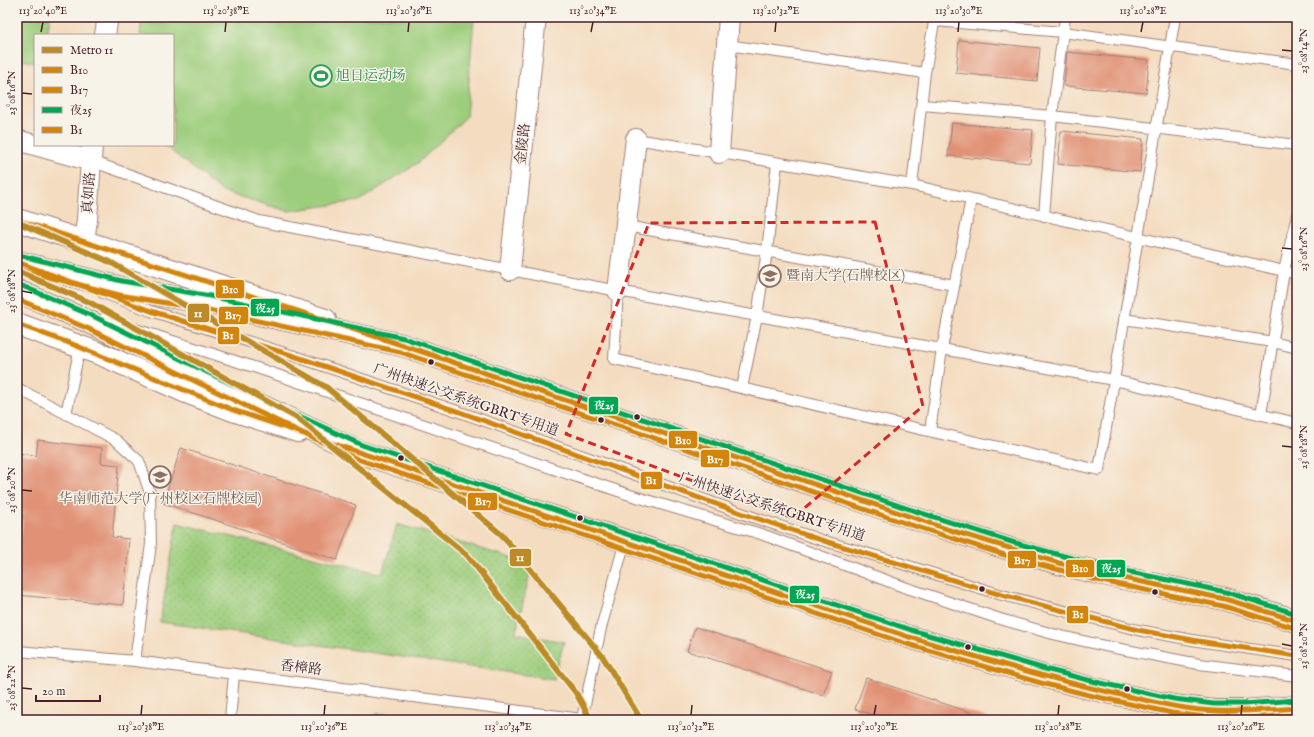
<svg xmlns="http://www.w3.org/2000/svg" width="1314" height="737" font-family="'IM FELL English','Noto Serif SC',serif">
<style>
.grass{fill:url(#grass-dots);stroke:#737654}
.green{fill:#9ccd7c;stroke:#737654}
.building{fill:#e19276}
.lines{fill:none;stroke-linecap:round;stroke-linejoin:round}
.lane-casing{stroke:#9f7e76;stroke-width:12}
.street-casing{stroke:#9f7e76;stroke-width:22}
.secondary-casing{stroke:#9f7e76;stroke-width:24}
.highway-casing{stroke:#9f7e76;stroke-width:24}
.lane{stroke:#fff;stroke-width:10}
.street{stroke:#fff;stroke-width:20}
.secondary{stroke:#fff;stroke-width:22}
.highway{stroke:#fff;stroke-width:22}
.bus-1-casing{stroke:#f7f3e8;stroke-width:8}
.bus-2-casing{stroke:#f7f3e8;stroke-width:8}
.bus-3-casing{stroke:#f7f3e8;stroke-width:8}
.bus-4-casing{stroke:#f7f3e8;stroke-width:8}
.bus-1{stroke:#d2840b;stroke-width:5}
.bus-2{stroke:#d2840b;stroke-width:5}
.bus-3{stroke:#00a651;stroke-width:5}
.bus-4{stroke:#d2840b;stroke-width:5}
.metro-1-casing{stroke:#f7f3e8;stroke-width:9}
.metro-1{stroke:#bc8b27;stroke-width:6}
.marked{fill:none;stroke:#d62828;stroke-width:3;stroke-dasharray:8 5;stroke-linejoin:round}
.ticks{fill:none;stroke:#4a1f2b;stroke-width:1.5}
.bus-dot{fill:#4a1f2b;stroke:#f7f3e8;stroke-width:1.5}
.labels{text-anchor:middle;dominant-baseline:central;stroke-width:3;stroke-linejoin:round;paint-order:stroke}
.leisure-label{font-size:14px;fill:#27864d;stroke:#f7f3e8;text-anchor:start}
.street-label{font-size:14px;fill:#4a1f2b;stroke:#f7f3e8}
.education-label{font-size:14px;fill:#785e54;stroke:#f7f3e8;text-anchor:start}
.line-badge{stroke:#f7f3e8;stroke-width:1.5}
.badge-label{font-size:11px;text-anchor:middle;font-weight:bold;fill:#fff}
.neatline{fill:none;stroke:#4a1f2b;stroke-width:1.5}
.ticks-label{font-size:10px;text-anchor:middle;fill:#4a1f2b}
</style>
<defs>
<pattern id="grass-dots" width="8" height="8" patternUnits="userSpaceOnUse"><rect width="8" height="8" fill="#9ccd7c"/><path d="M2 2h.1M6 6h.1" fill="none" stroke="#88b06b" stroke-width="1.8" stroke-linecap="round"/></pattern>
</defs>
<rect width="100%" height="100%" fill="#f7f3e8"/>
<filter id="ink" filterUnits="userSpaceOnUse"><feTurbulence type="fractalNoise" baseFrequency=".025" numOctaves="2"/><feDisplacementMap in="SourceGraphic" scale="8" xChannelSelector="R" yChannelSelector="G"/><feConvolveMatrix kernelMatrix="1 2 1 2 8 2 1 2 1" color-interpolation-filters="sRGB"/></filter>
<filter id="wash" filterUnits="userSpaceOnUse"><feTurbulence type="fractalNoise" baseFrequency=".012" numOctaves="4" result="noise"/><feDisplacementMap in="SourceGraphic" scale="16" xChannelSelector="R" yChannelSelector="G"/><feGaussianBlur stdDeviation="0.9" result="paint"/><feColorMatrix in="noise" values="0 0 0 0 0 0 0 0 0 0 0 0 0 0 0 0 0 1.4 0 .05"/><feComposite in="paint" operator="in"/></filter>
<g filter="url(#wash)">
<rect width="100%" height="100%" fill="#f4dcc0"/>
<path class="grass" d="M177,523L382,574L397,524L532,564L516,633L564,642L554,679L160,622Z
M377,713L434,720H376Z"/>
<path class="green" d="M17,17H50L47,35H35V63L17,59Z
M142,17H474L466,117L418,163L359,201L288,211L223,192L164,145H173V35H140Z"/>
<g id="blocks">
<path class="building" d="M959,40L1040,48L1037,81L956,73Z
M1067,52L1149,60L1146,93L1064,86Z
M952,123L1033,130L1030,163L948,156Z
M1061,131L1143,139L1140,172L1058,164Z
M38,440L102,448L101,463L119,465L112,537L129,539L123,605L17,595V538L21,537L23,513L17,512V453L36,456Z
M181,448L356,505L337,560L163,503Z
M695,627L832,671L823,695L687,651Z
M866,678L994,720H887L855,709Z"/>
</g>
</g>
<g filter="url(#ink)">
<use href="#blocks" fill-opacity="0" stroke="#9f7e76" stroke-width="1"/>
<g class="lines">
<g class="lane-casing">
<path id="lane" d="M935,21L1063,32L1297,64
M727,45L925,73
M922,105L1052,116L1297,145
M636,139L912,185L1297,274
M91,161L259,221L618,291L614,359L1099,470L1175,17
M912,185L925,73L935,17
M1044,216L1052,116L1065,17
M626,226L954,285
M618,291L1114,380L1297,423
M103,293L151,311L294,356L457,411L586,457L744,514L821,540L883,558L1002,595L1138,630L1198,641L1297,656
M104,319L257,368L630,495L761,534L904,587L1000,619L1053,634L1105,646L1199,664L1297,676
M1124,319L1273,342L1297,348
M17,388L116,440L139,461L150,493L151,544L135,661
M742,388L757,316L767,251L777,163
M66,414L80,347
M1261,415L1284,271L1297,215
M930,431L942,349L971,199
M17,651L135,661L582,719L601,628L625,541
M230,720L234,674"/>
</g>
<g class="street-casing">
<path id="street" d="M105,35L108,17
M17,140L91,161
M719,153L729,17
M84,241L87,220L92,145
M510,270L536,17
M618,291L636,139"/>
</g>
<g class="secondary-casing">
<path id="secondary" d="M17,220L325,320
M17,324L103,355L184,391L233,410L298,431"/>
</g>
<g class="highway-casing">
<path id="highway" d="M17,262L121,288L209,303L402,345L904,515L1010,549L1059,563L1099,573L1225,599L1297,621
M17,291L92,323L255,403L359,452L625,541L909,637L1043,676L1094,689L1173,706L1214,711H1244L1297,707"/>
</g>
<use href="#lane" class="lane"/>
<use href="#street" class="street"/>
<use href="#secondary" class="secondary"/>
<use href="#highway" class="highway"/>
<g class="bus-1-casing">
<path id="bus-1" d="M17,220L402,345L953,531L1059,563L1099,573L1225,599L1297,621
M17,324L72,344L233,410L909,637C981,658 1052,680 1126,696C1155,702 1185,710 1215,711C1242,712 1270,710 1297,708"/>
</g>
<g class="bus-2-casing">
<path id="bus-2" d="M17,269L119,295L208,310L400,352L902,522L1008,556L1097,580L1223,606L1295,628
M17,299L89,329L252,409L357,459L907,644L1041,683L1093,696L1172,713L1214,718H1244L1297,715"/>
</g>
<g class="bus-3-casing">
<path id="bus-3" d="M19,255L122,281L210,296L404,338L906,508L1012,542L1101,566L1226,592L1297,614
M20,285L95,317L258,397L362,445L911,630L1045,669L1096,682L1174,699L1214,704H1244L1296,700"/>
</g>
<g class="bus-4-casing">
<path id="bus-4" d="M17,262L151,311L294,356L457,411L744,514L821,540L1002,595L1138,630L1198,641L1297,656"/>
</g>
<use href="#bus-1" class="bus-1"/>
<use href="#bus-2" class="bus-2"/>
<use href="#bus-3" class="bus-3"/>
<use href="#bus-4" class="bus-4"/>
<g class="metro-1-casing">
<path id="metro-1" d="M17,222L110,262L326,387L502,535L603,657L641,720
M17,271L91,303L297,418L467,555L576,693L591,720"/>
</g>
<use href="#metro-1" class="metro-1"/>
</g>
</g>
<path class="marked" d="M875,222L923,406L793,518L566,434L649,223Z"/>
<path class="ticks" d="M41,32L43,22M225,32L226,22M408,32L409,22M591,32L593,22M775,32L776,22M958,32L959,22M1141,32L1143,22M1282,50L1292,51M22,93L32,94M1282,248L1292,249M22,291L32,293M1282,446L1292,447M22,490L32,491M1282,644L1292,646M22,688L32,689M141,715L142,705M324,715L325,705M508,715L509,705M691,715L692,705M874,715L876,705M1058,715L1059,705M1241,715L1242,705"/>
<defs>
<g id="stadium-ring" transform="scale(1.15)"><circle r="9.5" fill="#f7f3e8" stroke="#2e9e5b" stroke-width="1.5"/><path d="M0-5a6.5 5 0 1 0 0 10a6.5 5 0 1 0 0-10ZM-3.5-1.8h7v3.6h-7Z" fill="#2e9e5b"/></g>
<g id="university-ring" transform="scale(1.15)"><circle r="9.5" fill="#f7f3e8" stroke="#8d6e63" stroke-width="1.5"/><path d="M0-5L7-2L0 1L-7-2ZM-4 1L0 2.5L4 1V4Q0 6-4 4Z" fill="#8d6e63"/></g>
</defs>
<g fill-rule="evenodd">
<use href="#stadium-ring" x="321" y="76"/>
<use href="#university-ring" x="770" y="276"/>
<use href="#university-ring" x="160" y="477"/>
</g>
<g class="bus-dot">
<circle cx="431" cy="362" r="3.5"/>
<circle cx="637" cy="417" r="3.5"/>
<circle cx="601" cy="420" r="3.5"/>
<circle cx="401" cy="458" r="3.5"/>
<circle cx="580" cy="518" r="3.5"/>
<circle cx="982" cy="589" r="3.5"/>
<circle cx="1155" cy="592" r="3.5"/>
<circle cx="968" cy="647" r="3.5"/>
<circle cx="1127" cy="689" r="3.5"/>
</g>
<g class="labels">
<g class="leisure-label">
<text x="336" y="76">旭日运动场</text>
</g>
<g class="street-label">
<text transform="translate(523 144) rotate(-84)">金陵路</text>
<text transform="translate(89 193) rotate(-86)">真如路</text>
<text transform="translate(466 400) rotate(19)">广州快速公交系统GBRT专用道</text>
<text transform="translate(772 507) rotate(18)">广州快速公交系统GBRT专用道</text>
<text transform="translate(301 668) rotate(7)">香樟路</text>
</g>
<g class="education-label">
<text x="786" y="276">暨南大学(石牌校区)</text>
<text x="160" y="499" text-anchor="middle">华南师范大学(广州校区石牌校园)</text>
</g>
</g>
<g class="line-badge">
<rect x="215" y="279" width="30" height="20" rx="4" fill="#d2840b"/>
<rect x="250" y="298" width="30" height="19" rx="4" fill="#00a651"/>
<rect x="187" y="303" width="23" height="20" rx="4" fill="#bc8b27"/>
<rect x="218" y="306" width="31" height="19" rx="4" fill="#d2840b"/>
<rect x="217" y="326" width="23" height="19" rx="4" fill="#d2840b"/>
<rect x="588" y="396" width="31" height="19" rx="4" fill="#00a651"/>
<rect x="668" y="430" width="30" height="19" rx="4" fill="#d2840b"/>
<rect x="700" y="449" width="30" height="19" rx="4" fill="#d2840b"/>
<rect x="640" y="471" width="23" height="19" rx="4" fill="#d2840b"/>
<rect x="467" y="492" width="31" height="19" rx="4" fill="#d2840b"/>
<rect x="509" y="548" width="23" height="19" rx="4" fill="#bc8b27"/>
<rect x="1007" y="550" width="30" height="19" rx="4" fill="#d2840b"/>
<rect x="1096" y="559" width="30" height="19" rx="4" fill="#00a651"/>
<rect x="1065" y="559" width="30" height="19" rx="4" fill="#d2840b"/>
<rect x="789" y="585" width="31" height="19" rx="4" fill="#00a651"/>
<rect x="1066" y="605" width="23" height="19" rx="4" fill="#d2840b"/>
</g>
<g class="badge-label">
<text x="230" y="293">B10</text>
<text x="265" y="312">夜25</text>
<text x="198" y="317">11</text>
<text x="233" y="319">B17</text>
<text x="228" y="339">B1</text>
<text x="604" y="409">夜25</text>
<text x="683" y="444">B10</text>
<text x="715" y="463">B17</text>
<text x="651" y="484">B1</text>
<text x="483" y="505">B17</text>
<text x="520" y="561">11</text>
<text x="1022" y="564">B17</text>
<text x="1111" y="572">夜25</text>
<text x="1080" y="572">B10</text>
<text x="805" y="598">夜25</text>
<text x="1078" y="618">B1</text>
</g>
<rect width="1314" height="737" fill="none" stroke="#f7f3e8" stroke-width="44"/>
<rect x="34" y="34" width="140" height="112" fill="#f7f3e8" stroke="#b29e9c"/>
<rect x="42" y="47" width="20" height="6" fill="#bc8b27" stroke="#b29e9c"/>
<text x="70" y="54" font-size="12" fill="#4a1f2b">Metro 11</text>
<rect x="42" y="67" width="20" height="6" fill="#d2840b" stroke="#b29e9c"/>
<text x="70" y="74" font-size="12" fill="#4a1f2b">B10</text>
<rect x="42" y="87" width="20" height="6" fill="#d2840b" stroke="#b29e9c"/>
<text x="70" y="94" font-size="12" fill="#4a1f2b">B17</text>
<rect x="42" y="107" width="20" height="6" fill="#00a651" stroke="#b29e9c"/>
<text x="70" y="114" font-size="12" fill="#4a1f2b">夜25</text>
<rect x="42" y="127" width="20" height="6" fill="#d2840b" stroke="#b29e9c"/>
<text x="70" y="134" font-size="12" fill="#4a1f2b">B1</text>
<path d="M36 695v6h64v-6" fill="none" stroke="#4a1f2b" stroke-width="2"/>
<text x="42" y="695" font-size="12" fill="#4a1f2b" stroke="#f7f3e8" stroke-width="3" paint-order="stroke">20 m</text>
<rect x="22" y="22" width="1270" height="693" class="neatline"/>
<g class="ticks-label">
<text x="43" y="14">113°20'40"E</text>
<text x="226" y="14">113°20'38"E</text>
<text x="409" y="14">113°20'36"E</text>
<text x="593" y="14">113°20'34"E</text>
<text x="776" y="14">113°20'32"E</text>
<text x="959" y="14">113°20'30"E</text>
<text x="1143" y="14">113°20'28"E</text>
<text transform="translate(1303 51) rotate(-90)" y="4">23°08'14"N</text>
<text transform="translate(11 93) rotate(-90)" y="4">23°08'16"N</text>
<text transform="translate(1303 249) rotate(-90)" y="4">23°08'16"N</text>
<text transform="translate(11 291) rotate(-90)" y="4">23°08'18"N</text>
<text transform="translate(1303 447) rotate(-90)" y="4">23°08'18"N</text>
<text transform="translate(11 490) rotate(-90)" y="4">23°08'20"N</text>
<text transform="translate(1303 646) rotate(-90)" y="4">23°08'20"N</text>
<text transform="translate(11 688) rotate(-90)" y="4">23°08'22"N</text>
<text x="141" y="730">113°20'38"E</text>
<text x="324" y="730">113°20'36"E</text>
<text x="508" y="730">113°20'34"E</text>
<text x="691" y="730">113°20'32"E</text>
<text x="874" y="730">113°20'30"E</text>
<text x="1058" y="730">113°20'28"E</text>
<text x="1241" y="730">113°20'26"E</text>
</g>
</svg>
